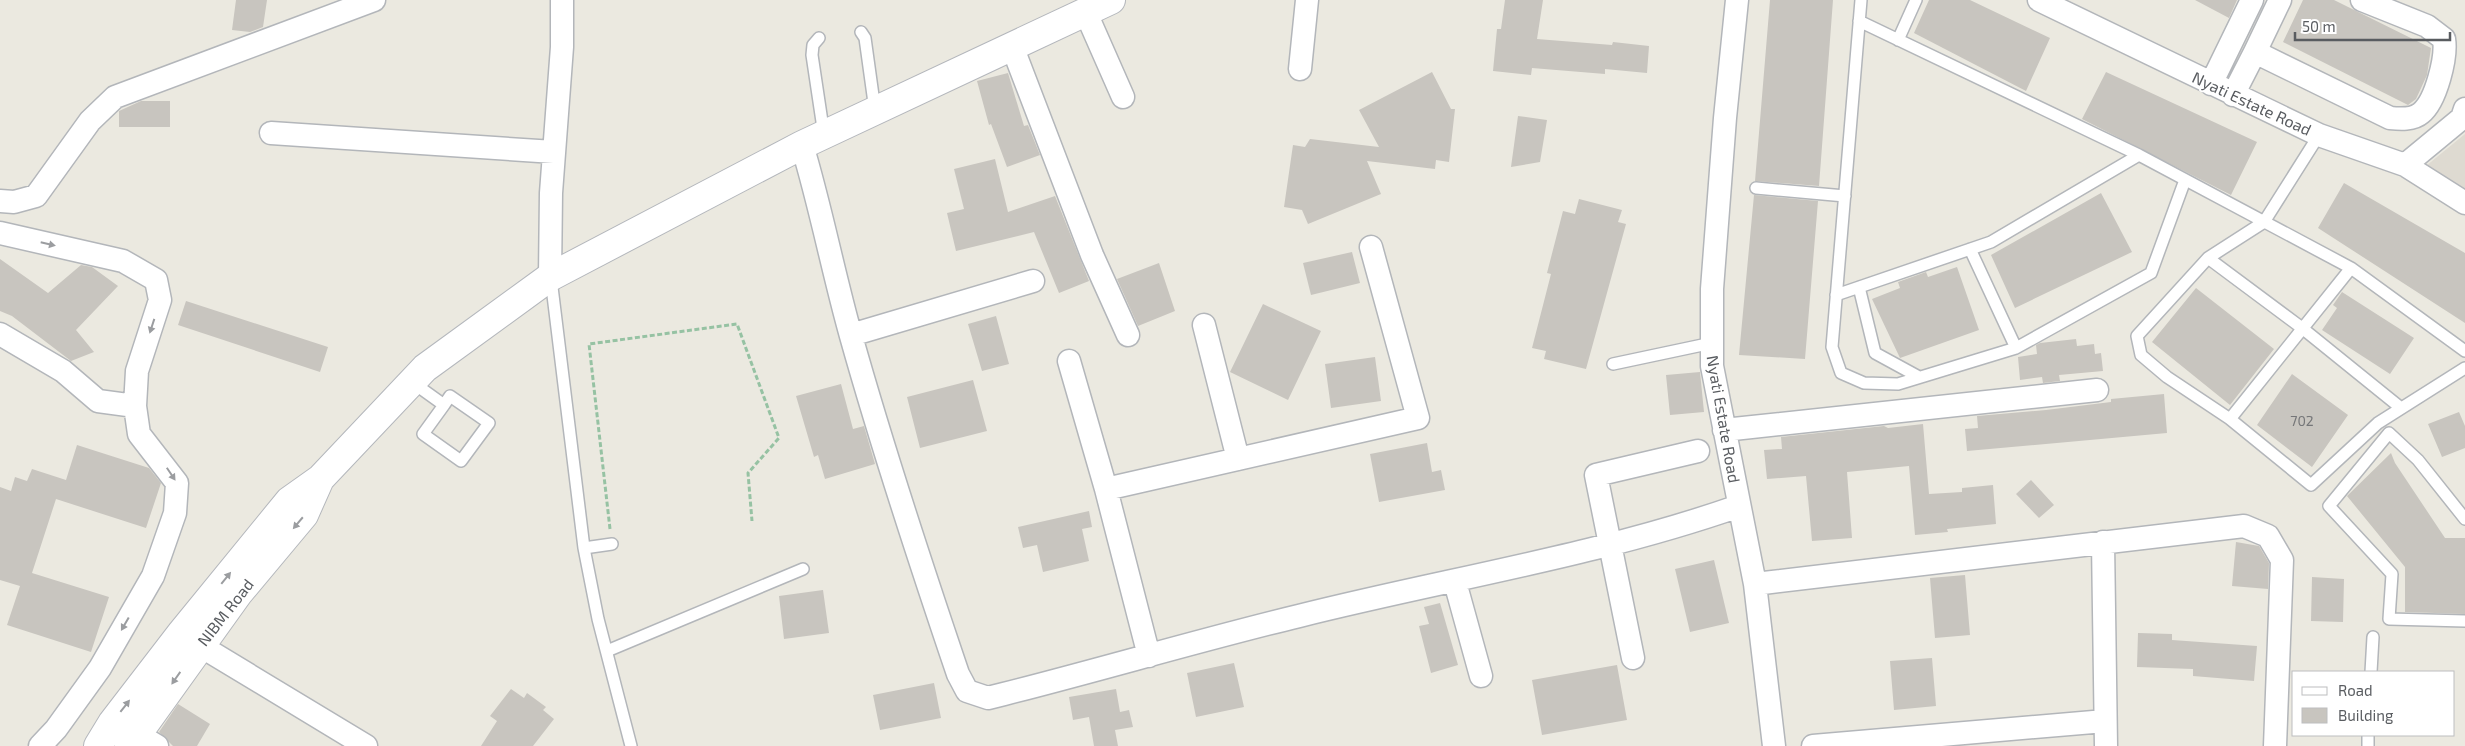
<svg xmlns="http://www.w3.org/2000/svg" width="2465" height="746" font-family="'Exo 2',sans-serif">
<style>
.education{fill:#dedad1}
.building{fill:#c8c5bf}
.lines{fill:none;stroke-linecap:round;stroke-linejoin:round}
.service-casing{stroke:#b3b6ba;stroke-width:14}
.minor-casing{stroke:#b3b6ba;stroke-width:25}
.secondary-casing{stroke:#b4b7bc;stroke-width:30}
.path{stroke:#96c2a3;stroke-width:3;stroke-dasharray:5 2.5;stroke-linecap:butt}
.service{stroke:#fff;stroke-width:11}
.minor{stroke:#fff;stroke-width:22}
.secondary{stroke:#fff;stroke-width:28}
.oneway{fill:#9b9da0}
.labels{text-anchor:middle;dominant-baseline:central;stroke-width:4;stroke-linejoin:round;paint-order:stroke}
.number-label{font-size:14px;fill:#757678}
.street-label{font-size:16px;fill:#595c60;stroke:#fff}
</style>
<rect width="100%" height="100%" fill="#ebe9e0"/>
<path class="education" d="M2465,134V191L2426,166Z"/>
<path class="building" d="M236,0H267L263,27L250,32L232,30Z
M1505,0H1543L1537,39L1612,45L1613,42L1649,46L1647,73L1605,69V74L1532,68L1531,75L1493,71L1497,29H1501Z
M1770,0H1833L1819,186L1755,181Z
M1929,0H1970L2050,38L2026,91L1914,33Z
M2195,0H2237L2229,18Z
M2303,0H2334L2431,48L2427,75L2416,99L2408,105L2283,42Z
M1432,72L1451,109H1455L1449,162L1436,160L1435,169L1367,161L1381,194L1308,224L1302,210L1284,207L1293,145L1305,147L1310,139L1379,147L1359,110Z
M2106,72L2257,142L2231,195L2082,119Z
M1008,73L1024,126L1028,125L1040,155L1007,167L991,124L989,125L977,81Z
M141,101H170V127H119V111Z
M1518,116L1547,120L1540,162L1511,167Z
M995,159L1008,212L1055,196L1089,281L1059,293L1034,232L956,251L947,213L964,209L954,169Z
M2344,183L2465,253V323L2318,228Z
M2101,193L2132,252L2015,308L1991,255Z
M1754,195L1818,201L1805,359L1739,355Z
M1579,199L1622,210L1618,222L1626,224L1586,369L1544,359L1546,351L1532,348L1551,274L1547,273L1563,211L1575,214Z
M1352,252L1360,283L1311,295L1303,263Z
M0,259L48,293L81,265L92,267L118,286L76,330L94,352L71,361L12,316L0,311Z
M1159,263L1175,311L1138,326L1117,279Z
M1957,267L1979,330L1900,358L1872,299L1900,288L1898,282L1926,272L1928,277Z
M2196,288L2274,349L2230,405L2152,342Z
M2342,292L2414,338L2390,374L2322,330L2337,308L2333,305Z
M186,301L328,347L320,372L178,325Z
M1263,304L1321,331L1288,400L1230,372Z
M996,316L1009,364L982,371L968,324Z
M2076,339L2077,346L2094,344L2095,354L2101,353L2103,371L2059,375L2060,381L2043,383L2042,377L2020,380L2018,357L2037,354L2036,345L2040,343Z
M1375,357L1381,401L1331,408L1325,364Z
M1700,372L1704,412L1670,415L1666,375Z
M2292,374L2348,415L2312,467L2257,425Z
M973,380L987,431L920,448L907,397Z
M841,384L853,429L864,426L875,464L825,479L818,455L814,457L796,396Z
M2164,394L2167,433L1967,451L1965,429L1978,428L1977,416L2046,410L2111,402V399Z
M2459,412L2465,426V448L2442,457L2428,424Z
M1923,424L1929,494L1962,492V488L1993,485L1996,524L1947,529L1948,532L1915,535L1909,466L1847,472L1852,538L1812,541L1806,476L1767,479L1764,450L1782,449L1781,437L1884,426L1888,428Z
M1427,443L1432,472L1441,470L1445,490L1379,502L1370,454Z
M77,445L149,468L161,483L146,528L56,499L32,573L109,597L91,652L7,625L20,586L0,580V487L11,491L15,477L27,481L32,469L66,480Z
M2391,453L2395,463L2445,538H2465V614L2405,612V567L2347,496Z
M2031,480L2054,505L2039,518L2016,494Z
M1089,511L1092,527L1082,529L1089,561L1043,572L1037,545L1023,548L1018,527Z
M2236,542L2259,546L2269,563L2268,589L2232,586Z
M1714,560L1729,623L1690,632L1675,569Z
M1965,575L1970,635L1935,638L1930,578Z
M2312,577L2344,579L2343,622L2311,621Z
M823,590L829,633L784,639L779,596Z
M1440,603L1458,665L1431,673L1419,626L1429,624L1424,607Z
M2138,633L2172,634V640L2257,646L2254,681L2193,676V669L2137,667Z
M1932,658L1936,706L1894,710L1890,661Z
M1234,663L1244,707L1196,717L1187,673Z
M1617,665L1627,720L1542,735L1532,680Z
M934,683L941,718L880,730L873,695Z
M511,689L524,698L527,693L546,707L543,710L554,719L533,746H481L497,721L490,716Z
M1116,689L1120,712L1129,710L1133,727L1115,730L1118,746H1094L1089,717L1073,720L1069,697Z
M178,704L210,724L197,746H173L159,732Z"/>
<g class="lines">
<g class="service-casing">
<path id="service" d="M1861,0L1832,347L1841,373L1864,383L1898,384L2016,348L2151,273L2185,180
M1859,21L2139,155L2351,268L2465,351
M861,32L865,38L875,110
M819,38L813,45L812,55L824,135
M1898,40L1916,0
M2319,135L2264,222L2208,258L2137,336L2141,355L2167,377L2230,419L2311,485L2378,423L2465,368
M1756,188L1845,196
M1970,249L2016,348
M2208,258L2302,328L2401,408
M551,279L584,548L598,619L631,746
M1859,287L1875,353L1919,377
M1836,295L1991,242L2139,155
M1613,364L1712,343
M412,382L444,405L450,396L489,423L461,461L423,434L444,405
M2230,419L2351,268
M2465,519L2418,460L2389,433L2329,506L2392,574L2389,619L2465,621
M584,548L612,544
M607,651L803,569
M2371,672L2373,637
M2368,746V735"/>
</g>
<g class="minor-casing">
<path id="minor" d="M1737,0L1725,118L1712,289V366L1755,584L1774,746
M2039,0L2319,135L2405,165L2465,203
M1086,13L1123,97
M1012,46L1092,255L1128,335
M2255,52L2280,0
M1300,69L1307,0
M2211,84L2252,0
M2233,95L2255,52L2390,118C2400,119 2413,120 2421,113C2436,101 2447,57 2444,39L2427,26L2362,0
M271,133L554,152
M802,145C821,208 833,272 851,336C883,450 920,562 958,674L967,691L988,698L1004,694C1103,669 1200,640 1299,616C1446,579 1596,556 1739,506
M2405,165L2462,118L2465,109
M0,201L14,202L36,196L90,121L115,97L374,0
M0,233L123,261L156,280L160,300L137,371L135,406L139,434L177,483L175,513L153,576L100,668L56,729L40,746
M550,277L551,193L562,47V0
M1204,325L1238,459
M0,334L63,371L98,401L135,406
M851,335L1033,281
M1069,361L1106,489L1149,656
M1724,430L2097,390
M1106,489L1418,418L1371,247
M2103,542L2106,746
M1455,582L1481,676
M1755,584L2244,526L2268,536L2282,560L2275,746
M199,645L366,746
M1633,658L1596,475L1698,451
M137,734L157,746
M1813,746L2105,721"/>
</g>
<g class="secondary-casing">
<path id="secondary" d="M98,746L112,723L182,632L289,501L320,479L425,368L550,277L802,145L1111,0
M129,746L238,594L304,515L320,479"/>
</g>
<path class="path" d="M610,529L589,344L737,324L779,438L748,473L752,521"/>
<use href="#service" class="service"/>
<use href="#minor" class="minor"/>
<use href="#secondary" class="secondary"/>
</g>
<defs><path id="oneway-solid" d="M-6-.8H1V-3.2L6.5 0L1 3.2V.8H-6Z" transform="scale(1.25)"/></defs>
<g class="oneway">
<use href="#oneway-solid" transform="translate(48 244) rotate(13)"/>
<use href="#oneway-solid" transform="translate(152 326) rotate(108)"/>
<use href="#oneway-solid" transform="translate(171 474) rotate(56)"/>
<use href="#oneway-solid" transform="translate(298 523) rotate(130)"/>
<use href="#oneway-solid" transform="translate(226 578) rotate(-51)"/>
<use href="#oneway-solid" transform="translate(125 624) rotate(120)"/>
<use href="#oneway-solid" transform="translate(176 678) rotate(125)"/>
<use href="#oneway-solid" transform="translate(125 706) rotate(-52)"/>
</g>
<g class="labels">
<g class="number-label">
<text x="2302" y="420">702</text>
</g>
<g class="street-label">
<text transform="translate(2252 103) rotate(25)">Nyati Estate Road</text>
<text transform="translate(1724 419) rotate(80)">Nyati Estate Road</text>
<text transform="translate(225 612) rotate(-52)">NIBM Road</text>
</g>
</g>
<rect x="2292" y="671" width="162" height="65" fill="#ffffff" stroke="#bdbebf"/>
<rect x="2302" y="687" width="25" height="8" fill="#ffffff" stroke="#bdbebf"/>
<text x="2338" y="696" font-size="15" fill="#595c60">Road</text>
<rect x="2302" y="708" width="25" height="15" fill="#c8c5bf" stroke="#bdbebf"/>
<text x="2338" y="721" font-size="15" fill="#595c60">Building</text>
<path d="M2295 32v8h155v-8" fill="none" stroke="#595c60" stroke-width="2.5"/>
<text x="2302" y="32" font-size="15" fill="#595c60" stroke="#ffffff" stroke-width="4" paint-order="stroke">50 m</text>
</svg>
